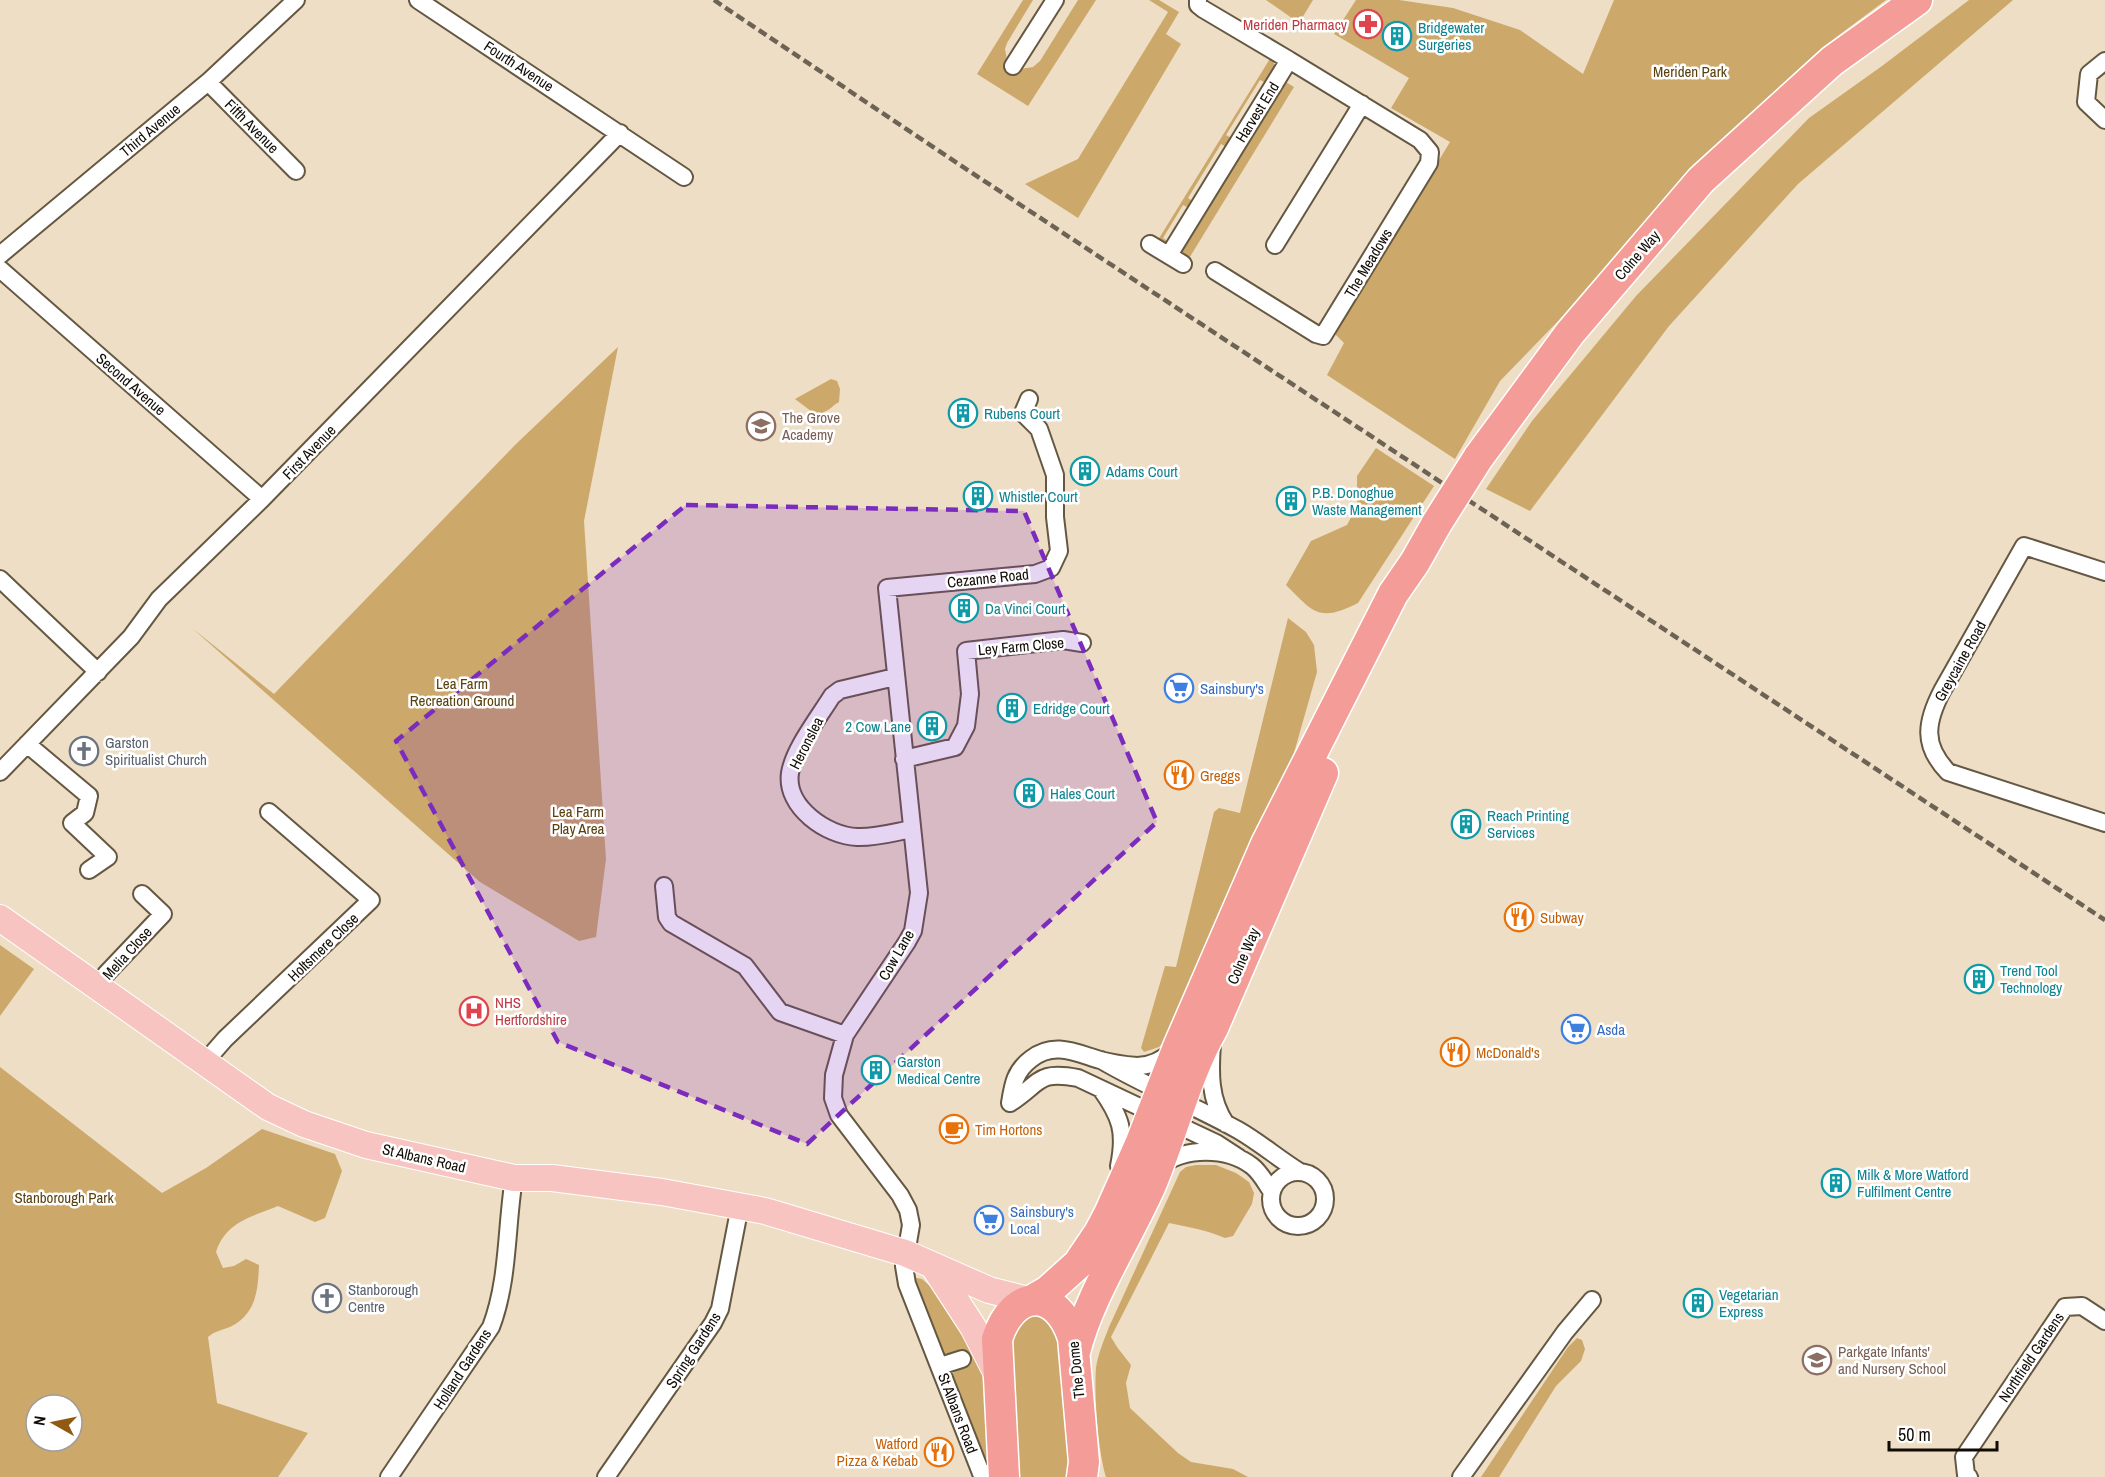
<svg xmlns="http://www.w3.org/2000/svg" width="2105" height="1477" font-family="'Archivo Narrow',sans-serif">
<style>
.green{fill:#cca86a;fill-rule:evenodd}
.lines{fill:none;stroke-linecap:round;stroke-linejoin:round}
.street-casing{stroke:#655842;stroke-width:20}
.primary-casing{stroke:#fff;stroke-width:28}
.highway-casing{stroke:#fff;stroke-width:33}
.street{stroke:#fff;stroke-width:16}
.primary{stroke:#f8c4c1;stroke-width:26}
.highway{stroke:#f49c97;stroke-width:30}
.rail{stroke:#6d6355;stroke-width:4.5;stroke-dasharray:9 4.5;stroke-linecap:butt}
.highway-bridge-casing{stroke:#fff;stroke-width:33;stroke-linecap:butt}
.highway-bridge{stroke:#f49c97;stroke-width:30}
.marked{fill:#7b2cbf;fill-opacity:0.2;stroke:#7b2cbf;stroke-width:4.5;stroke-dasharray:12 8;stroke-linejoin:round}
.labels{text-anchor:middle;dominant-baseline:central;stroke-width:5;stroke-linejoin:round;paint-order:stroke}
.health-label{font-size:15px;fill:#be3a42;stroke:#fff;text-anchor:end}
.culture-label{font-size:15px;fill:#0d838f;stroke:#fff;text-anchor:start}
.street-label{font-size:15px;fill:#100b04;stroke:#fff}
.park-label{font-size:15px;fill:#59400e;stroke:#fff}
.education-label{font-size:15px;fill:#785e54;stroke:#fff;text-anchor:start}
.shop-label{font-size:15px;fill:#366cbe;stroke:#fff;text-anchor:start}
.worship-label{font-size:15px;fill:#5b616d;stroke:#fff;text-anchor:start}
.food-label{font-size:15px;fill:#c56008;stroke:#fff;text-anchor:start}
</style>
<rect width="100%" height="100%" fill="#eedec5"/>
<path class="green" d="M1023,0H1033L1007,43L1005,49L1007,60L1020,69L1033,67L1040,61L1078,0H1096L1028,106L977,74Z
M1149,0H1159L1179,12L1166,34L1181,44L1078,218L1025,184L1078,159L1168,12Z
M1266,0H1313L1299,23Z
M1356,0H1399L1453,8L1520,30L1583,74L1614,0H1886L1823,47L1693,165L1560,319L1500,381L1455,459L1327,375L1344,343L1334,333L1450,142L1391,108L1409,78L1334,34Z
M1969,0H2013L1798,184L1669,326L1530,511L1486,489L1532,421L1636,296L1809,118L1882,66Z
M1271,57C1278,67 1273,74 1268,84L1260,80L1226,135L1233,139L1228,148L1221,144L1188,198L1194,202L1191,209L1183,205L1163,238L1170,243L1168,246L1158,240Z
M1284,81L1294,87L1188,260L1178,253Z
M618,347L584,521L606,859L596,937L579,941L480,882L192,628L274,694L515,445Z
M831,379L837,381L840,389L839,402C833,405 830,410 824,412L820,418L795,399Z
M1376,448L1434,486L1358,603C1319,623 1313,612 1286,585L1311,541L1347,525L1357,506V476Z
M1288,618L1306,632L1314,645L1317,672L1290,767L1171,1034L1159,1047L1144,1052L1141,1048L1165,966L1176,967L1214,812L1219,808L1240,813Z
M0,945L34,969L0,1016Z
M0,1067L162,1193L206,1168L262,1129L335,1154L342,1171L325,1218L315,1222L278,1206C251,1217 226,1222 216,1252L223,1268L234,1266L246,1259L259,1265C258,1291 256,1314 230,1327C222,1330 215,1331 208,1337L217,1403L308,1433L278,1477H0ZM36,1405H72V1441H36Z
M1196,1165H1216L1236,1173L1249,1182L1254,1193L1252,1204L1233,1236L1225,1238C1206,1230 1189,1227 1169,1223L1111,1337L1117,1347L1131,1365L1126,1383L1130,1408L1178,1453L1191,1462L1233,1469L1248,1477H1106C1098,1451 1094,1395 1096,1368C1098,1354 1104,1340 1109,1327L1180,1172L1186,1167Z
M917,1278L922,1279L946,1300L986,1378L992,1457L983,1458L952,1376L955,1370L969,1365L963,1351L950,1357L939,1352L914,1279Z
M1038,1314L1059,1327L1074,1477H1015L1007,1361L1018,1319Z
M1577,1338L1582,1340L1585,1349L1581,1361L1556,1386L1499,1477H1481L1568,1347Z"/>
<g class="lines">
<g class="street-casing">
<path id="street" d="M418,0L684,177
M2105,61L2089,74L2086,102L2105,120
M1013,66L1055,0
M208,82L296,171
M1150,244L1183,264
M1275,245L1362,104
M0,255L208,82L296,0
M1169,255L1289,60L1203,9L1198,5V0
M0,269L262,499
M1215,271L1316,334L1323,336L1429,163L1430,152L1420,140L1289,60
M2105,572L2024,546L1942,691C1926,722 1922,745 1948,772L2105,823
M0,579L98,672
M895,677L840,690L832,696C819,717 794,749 790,773C785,807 827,836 857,837C875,838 895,832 912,829
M27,744L89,796L85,813L72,823L108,857L89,870
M904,759L955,747L966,726L970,694L966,651L1063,640L1082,643
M0,772L131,637L159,599L262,499L620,133
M664,886L667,917L671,923L745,966L780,1012L845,1035
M98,987L106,974L163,914L142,894
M1212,1044C1210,1072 1209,1099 1226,1124
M1101,1060C1145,1086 1193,1105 1238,1130C1259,1142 1279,1159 1300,1172
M204,1063L225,1039L371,900L269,812
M1101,1089C1121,1117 1126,1132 1119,1166
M1010,1103C1041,1083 1037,1070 1078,1078L1216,1143L1239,1158
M1010,1103C1013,1084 1015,1071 1031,1059C1054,1041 1076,1053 1100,1060C1111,1063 1125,1065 1137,1066C1151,1066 1164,1059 1174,1050
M1160,1166C1185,1147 1227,1147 1252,1166C1261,1173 1266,1184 1272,1192
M1271 1199a27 27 0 1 1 54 0a27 27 0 1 1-54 0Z
M940,1366L962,1359
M1004,1473H981L907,1284L904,1266L911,1225L908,1210L900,1195L839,1115L833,1098L834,1075L845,1035L907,942L913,931L919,893L887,588L1035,574L1051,568L1059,551L1055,517V475L1039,429L1023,413L1029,399
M389,1477L491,1327C509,1280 506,1227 514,1178
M606,1477L713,1323L720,1309L740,1206
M1461,1477L1565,1332L1592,1300
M1969,1477L1966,1475L1964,1457L2065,1307L2082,1306L2105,1321"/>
</g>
<g class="primary-casing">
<path id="primary" d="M0,918L268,1107L304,1124L366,1145L514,1178H552L662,1192L765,1211L905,1253L989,1290L1028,1300
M934,1267L973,1327L997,1374"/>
</g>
<g class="highway-casing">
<path id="highway" d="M1478,458L1570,333L1701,180L1832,61L1917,0
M1034,1299L1048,1291L1078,1264L1099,1233L1109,1214L1141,1142L1178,1047L1266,844L1393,594L1415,562L1437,523
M1075,1352C1089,1296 1127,1239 1151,1185C1173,1133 1185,1078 1213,1028L1323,773
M1004,1477L997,1339C1013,1288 1057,1287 1073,1338L1084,1462L1082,1477"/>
</g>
<use href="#street" class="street"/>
<use href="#primary" class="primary"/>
<use href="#highway" class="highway"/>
<path class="rail" d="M714,0L957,163L2105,920"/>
<g class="highway-bridge-casing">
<path id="highway-bridge" d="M1437,523L1478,458"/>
</g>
<use href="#highway-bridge" class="highway-bridge"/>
</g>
<path class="marked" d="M686,505L1024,511L1157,822L807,1144L558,1042L396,741Z"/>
<defs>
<g id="pharmacy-ring" transform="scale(1.5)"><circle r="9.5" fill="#fff" stroke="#e0444e" stroke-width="1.5"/><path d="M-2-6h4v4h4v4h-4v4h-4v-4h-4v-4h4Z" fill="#e0444e"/></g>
<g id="building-ring" transform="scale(1.5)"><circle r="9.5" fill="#fff" stroke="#0f9aa8" stroke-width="1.5"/><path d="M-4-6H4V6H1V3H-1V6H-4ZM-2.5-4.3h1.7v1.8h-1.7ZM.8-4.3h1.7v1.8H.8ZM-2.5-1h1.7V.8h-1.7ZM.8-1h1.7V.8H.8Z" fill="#0f9aa8"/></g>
<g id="school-ring" transform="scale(1.5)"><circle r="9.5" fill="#fff" stroke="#8d6e63" stroke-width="1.5"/><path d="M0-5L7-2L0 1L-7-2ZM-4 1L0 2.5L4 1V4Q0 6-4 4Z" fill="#8d6e63"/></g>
<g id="supermarket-ring" transform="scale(1.5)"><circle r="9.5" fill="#fff" stroke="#3f7fe0" stroke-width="1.5"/><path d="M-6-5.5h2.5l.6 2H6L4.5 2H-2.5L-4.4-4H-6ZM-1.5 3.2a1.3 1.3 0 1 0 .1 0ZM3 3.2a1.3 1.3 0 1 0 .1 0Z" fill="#3f7fe0"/></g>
<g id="church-ring" transform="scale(1.5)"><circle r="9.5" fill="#fff" stroke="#6b7280" stroke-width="1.5"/><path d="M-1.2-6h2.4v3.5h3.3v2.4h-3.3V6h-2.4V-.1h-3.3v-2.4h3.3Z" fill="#6b7280"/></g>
<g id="restaurant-ring" transform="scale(1.5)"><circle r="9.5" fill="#fff" stroke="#e8710a" stroke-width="1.5"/><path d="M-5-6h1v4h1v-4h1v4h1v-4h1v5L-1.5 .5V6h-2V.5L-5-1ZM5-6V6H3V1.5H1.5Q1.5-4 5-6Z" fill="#e8710a"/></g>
<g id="hospital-ring" transform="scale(1.5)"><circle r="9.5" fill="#fff" stroke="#e0444e" stroke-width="1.5"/><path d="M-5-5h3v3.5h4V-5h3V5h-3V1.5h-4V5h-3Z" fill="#e0444e"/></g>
<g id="cafe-ring" transform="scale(1.5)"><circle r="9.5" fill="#fff" stroke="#e8710a" stroke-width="1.5"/><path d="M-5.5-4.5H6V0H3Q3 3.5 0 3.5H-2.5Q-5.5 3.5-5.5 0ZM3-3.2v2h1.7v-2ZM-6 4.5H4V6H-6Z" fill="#e8710a"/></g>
</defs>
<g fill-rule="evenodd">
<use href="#pharmacy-ring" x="1368" y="24"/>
<use href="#building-ring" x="1397" y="36"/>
<use href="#building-ring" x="963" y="413"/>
<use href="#school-ring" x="761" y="426"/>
<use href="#building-ring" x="1085" y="471"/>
<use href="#building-ring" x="978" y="496"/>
<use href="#building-ring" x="1291" y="501"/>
<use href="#building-ring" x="964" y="608"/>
<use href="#supermarket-ring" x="1179" y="688"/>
<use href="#building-ring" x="1012" y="708"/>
<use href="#building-ring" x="932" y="726"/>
<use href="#church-ring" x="84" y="751"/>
<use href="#restaurant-ring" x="1179" y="775"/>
<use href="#building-ring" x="1029" y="793"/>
<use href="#building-ring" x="1466" y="824"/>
<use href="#restaurant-ring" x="1519" y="917"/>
<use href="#building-ring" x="1979" y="979"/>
<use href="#hospital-ring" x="474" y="1011"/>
<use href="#supermarket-ring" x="1576" y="1029"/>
<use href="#restaurant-ring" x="1455" y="1052"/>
<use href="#building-ring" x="876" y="1070"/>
<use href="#cafe-ring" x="954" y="1129"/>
<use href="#building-ring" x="1836" y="1183"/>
<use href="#supermarket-ring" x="989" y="1220"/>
<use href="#church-ring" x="327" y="1298"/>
<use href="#building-ring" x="1698" y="1303"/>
<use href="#school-ring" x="1817" y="1360"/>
<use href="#restaurant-ring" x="939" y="1452"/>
</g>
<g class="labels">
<g class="health-label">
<text x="1347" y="24">Meriden Pharmacy</text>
<text x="495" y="1002" text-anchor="start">NHS<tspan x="495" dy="17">Hertfordshire</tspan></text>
</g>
<g class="culture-label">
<text x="1418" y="27">Bridgewater<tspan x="1418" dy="17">Surgeries</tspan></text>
<text x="984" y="413">Rubens Court</text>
<text x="1106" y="471">Adams Court</text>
<text x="1312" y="492">P.B. Donoghue<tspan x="1312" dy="17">Waste Management</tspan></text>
<text x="999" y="496">Whistler Court</text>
<text x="985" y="608">Da Vinci Court</text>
<text x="1033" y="708">Edridge Court</text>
<text x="911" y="726" text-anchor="end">2 Cow Lane</text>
<text x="1050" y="793">Hales Court</text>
<text x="1487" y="815">Reach Printing<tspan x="1487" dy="17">Services</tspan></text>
<text x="2000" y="970">Trend Tool<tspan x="2000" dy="17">Technology</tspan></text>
<text x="897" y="1061">Garston<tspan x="897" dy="17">Medical Centre</tspan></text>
<text x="1857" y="1174">Milk &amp; More Watford<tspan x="1857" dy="17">Fulfilment Centre</tspan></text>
<text x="1719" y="1294">Vegetarian<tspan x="1719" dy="17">Express</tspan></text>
</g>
<g class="street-label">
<text transform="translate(519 66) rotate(33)">Fourth Avenue</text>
<text transform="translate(1257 112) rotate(-58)">Harvest End</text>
<text transform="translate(252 126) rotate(45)">Fifth Avenue</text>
<text transform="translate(150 130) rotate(-40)">Third Avenue</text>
<text transform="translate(1637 255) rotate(-49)">Colne Way</text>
<text transform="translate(1368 263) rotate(-59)">The Meadows</text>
<text transform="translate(131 384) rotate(41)">Second Avenue</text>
<text transform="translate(309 452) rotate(-46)">First Avenue</text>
<text transform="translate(988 578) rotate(-6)">Cezanne Road</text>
<text transform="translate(1021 646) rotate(-5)">Ley Farm Close</text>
<text transform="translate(1960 661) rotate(-61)">Greycaine Road</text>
<text transform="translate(806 743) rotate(-63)">Heronslea</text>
<text transform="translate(323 947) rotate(-44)">Holtsmere Close</text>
<text transform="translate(127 953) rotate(-48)">Melia Close</text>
<text transform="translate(896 955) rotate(-60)">Cow Lane</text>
<text transform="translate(1243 956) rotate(-67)">Colne Way</text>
<text transform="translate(424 1158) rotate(13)">St Albans Road</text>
<text transform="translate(693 1350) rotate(-57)">Spring Gardens</text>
<text transform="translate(2031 1357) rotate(-56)">Northfield Gardens</text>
<text transform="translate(462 1369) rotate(-57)">Holland Gardens</text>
<text transform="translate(1076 1370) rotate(-96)">The Dome</text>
<text transform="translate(958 1413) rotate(69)">St Albans Road</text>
</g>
<g class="park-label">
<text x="1690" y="71">Meriden Park</text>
<text x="462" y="683">Lea Farm<tspan x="462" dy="17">Recreation Ground</tspan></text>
<text x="578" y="811">Lea Farm<tspan x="578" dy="17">Play Area</tspan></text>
<text x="64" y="1197">Stanborough Park</text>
</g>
<g class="education-label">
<text x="782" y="417">The Grove<tspan x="782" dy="17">Academy</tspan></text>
<text x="1838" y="1351">Parkgate Infants'<tspan x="1838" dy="17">and Nursery School</tspan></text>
</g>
<g class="shop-label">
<text x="1200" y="688">Sainsbury's</text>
<text x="1597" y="1029">Asda</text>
<text x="1010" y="1211">Sainsbury's<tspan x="1010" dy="17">Local</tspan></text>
</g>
<g class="worship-label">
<text x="105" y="742">Garston<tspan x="105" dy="17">Spiritualist Church</tspan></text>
<text x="348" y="1289">Stanborough<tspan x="348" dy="17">Centre</tspan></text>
</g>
<g class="food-label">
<text x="1200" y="775">Greggs</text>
<text x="1540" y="917">Subway</text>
<text x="1476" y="1052">McDonald's</text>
<text x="975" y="1129">Tim Hortons</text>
<text x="918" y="1443" text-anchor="end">Watford<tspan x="918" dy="17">Pizza &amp; Kebab</tspan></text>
</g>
</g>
<g transform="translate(54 1423) rotate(279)"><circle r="28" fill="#ffffff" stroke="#9f9d9b" stroke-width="1.5"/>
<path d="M0-4.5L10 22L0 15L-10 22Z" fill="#915a12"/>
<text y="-9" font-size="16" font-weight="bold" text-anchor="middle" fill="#100b04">N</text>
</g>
<path d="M1889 1441v9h108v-9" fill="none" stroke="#100b04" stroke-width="3"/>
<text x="1898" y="1441" font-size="18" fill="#100b04" stroke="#ffffff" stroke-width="4.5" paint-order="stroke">50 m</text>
</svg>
